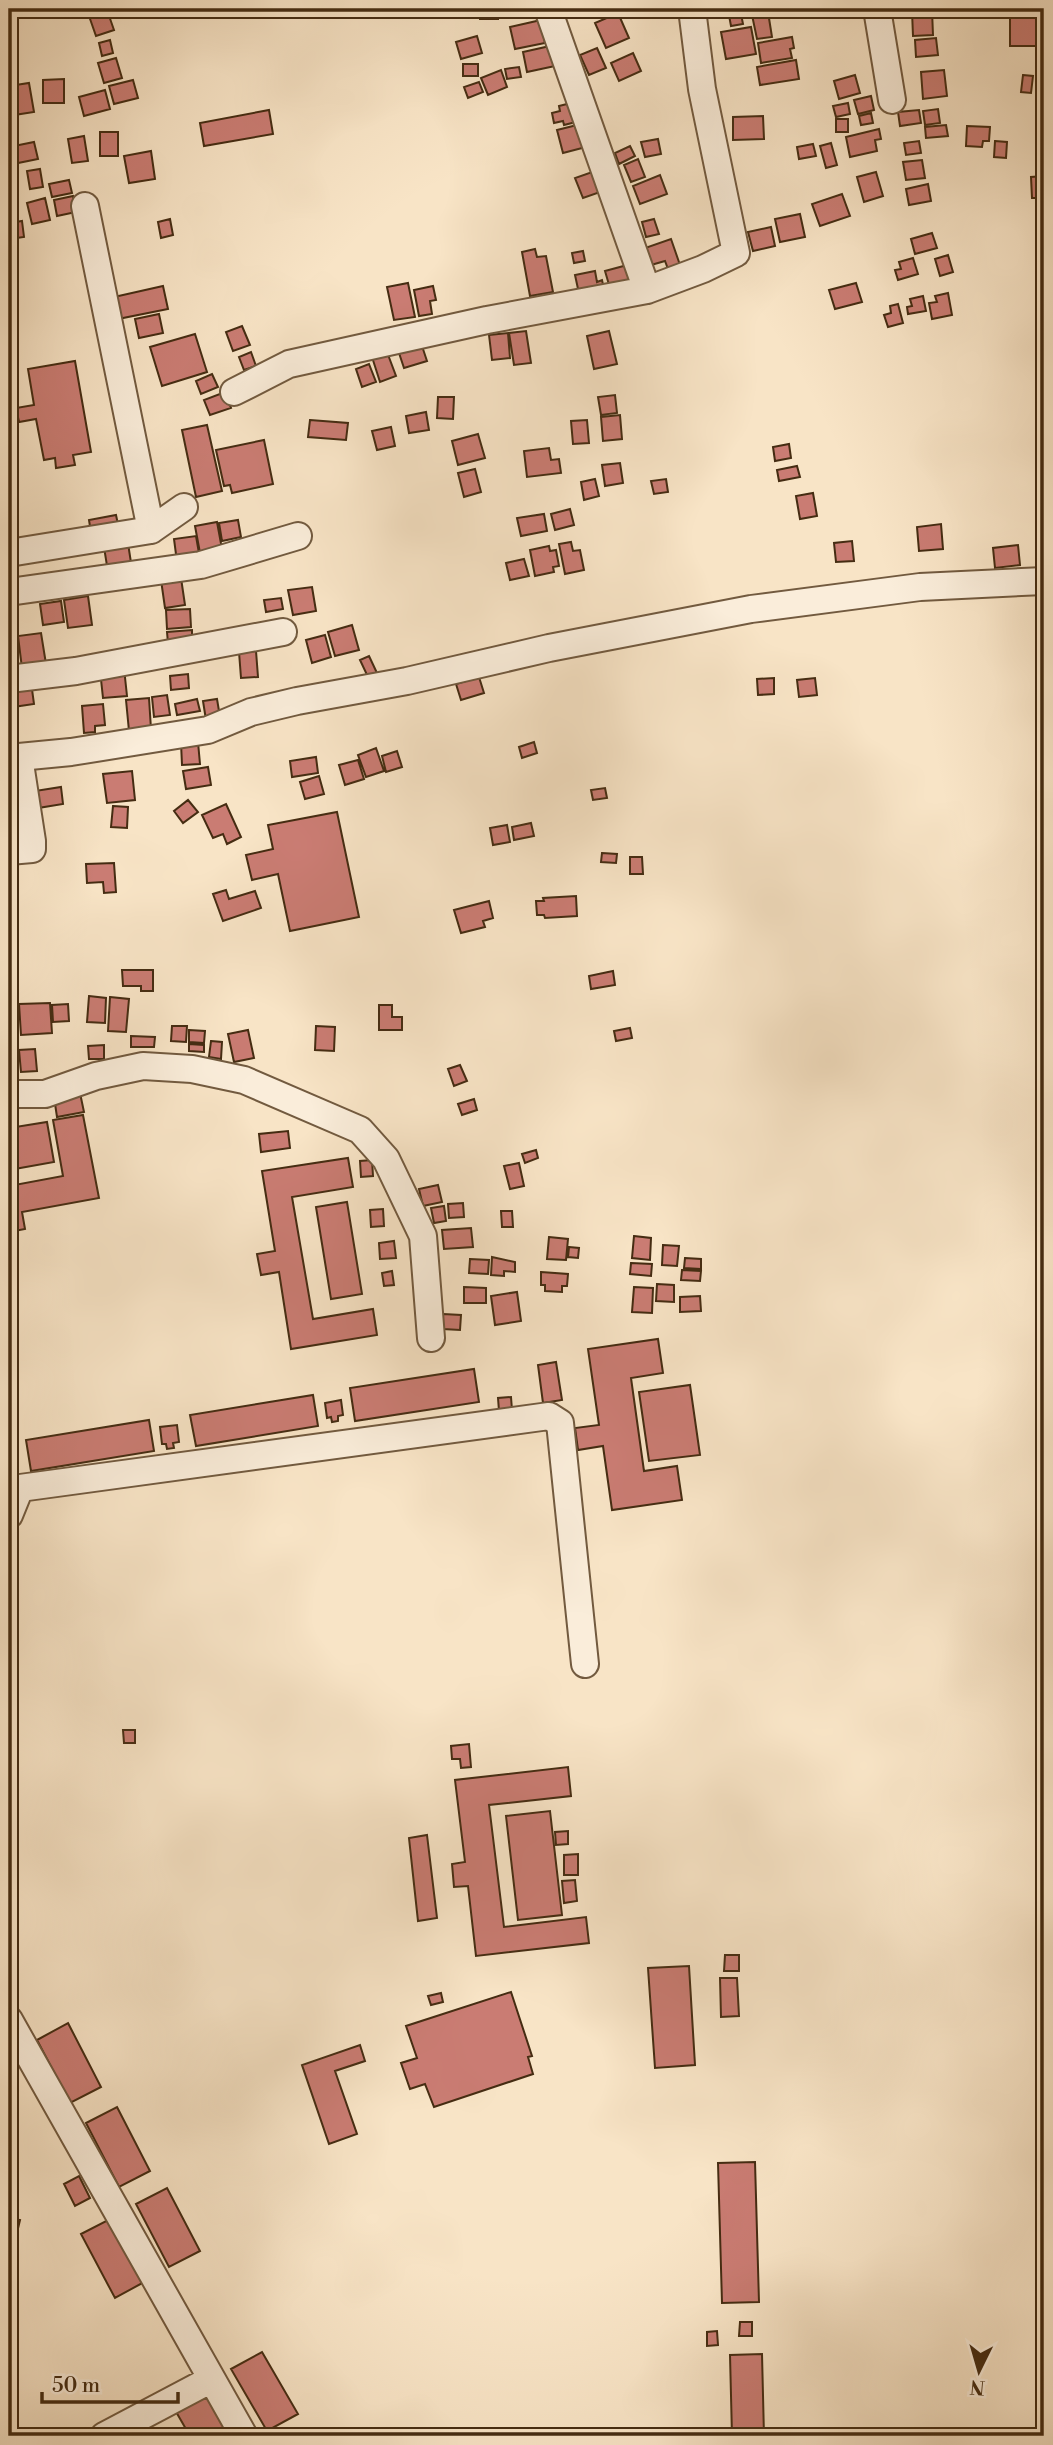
<svg xmlns="http://www.w3.org/2000/svg" width="1053" height="2445" font-family="'Libre Bodoni',serif">
<style>
.building{fill:#ca7c73;stroke:#452c12;stroke-width:2}
.lines{fill:none;stroke-linecap:round;stroke-linejoin:round}
.minor-casing{stroke:#725a3f;stroke-width:30}
.minor{stroke:#faedda;stroke-width:26}
</style>
<rect width="100%" height="100%" fill="#f8e4c6"/>
<filter id="stains"><feTurbulence type="fractalNoise" baseFrequency=".00286" numOctaves="4"/><feColorMatrix values="0 0 0 0 .2 0 0 0 0 .09 0 0 0 0 .02 0 0 0 .5 -.17"/></filter>
<radialGradient id="worn" r=".72"><stop offset=".6" stop-color="#630" stop-opacity="0"/><stop offset="1" stop-color="#630" stop-opacity=".3"/></radialGradient>
<path class="building" d="M480,9H498V19H480Z
M503,9H528V16L503,17Z
M740,9L743,24L731,26L728,10Z
M993,9H1007L1008,17L994,18Z
M107,10L114,30L96,36L89,16Z
M932,10L933,35L913,36L912,11Z
M768,12L772,37L757,39L752,15Z
M618,13L629,38L606,48L595,23Z
M1010,18H1044V46H1010Z
M541,20L545,43L515,49L510,27Z
M751,27L756,54L726,59L721,32Z
M477,36L482,53L461,59L456,42Z
M792,37L794,48L790,49L792,58L761,63L758,43Z
M936,38L938,55L916,57L915,40Z
M110,40L113,53L102,56L99,43Z
M550,46L555,66L527,72L523,52Z
M597,48L606,68L589,75L580,55Z
M633,53L641,71L619,81L611,63Z
M116,58L122,78L104,83L98,63Z
M796,60L799,79L760,85L757,67Z
M463,64H478V76H463Z
M519,67L521,77L507,79L505,69Z
M501,70L507,87L488,95L481,78Z
M944,70L947,96L923,99L921,72Z
M855,75L860,93L839,99L834,81Z
M1023,75L1033,76L1031,93L1021,92Z
M64,79V103H43V80Z
M133,80L138,98L114,104L109,86Z
M479,82L483,92L468,98L464,87Z
M29,83L34,112L14,115L9,86Z
M105,90L110,109L84,116L79,97Z
M871,96L874,110L858,114L854,100Z
M571,103L576,122L564,125L563,121L554,123L552,113L560,111L559,106Z
M848,103L850,114L836,117L833,106Z
M938,109L940,123L925,125L923,111Z
M269,110L273,134L204,146L200,123Z
M919,110L921,123L900,126L898,112Z
M871,113L873,123L861,125L859,116Z
M763,116L764,139L733,140V117Z
M836,119H848V132H836Z
M581,124L586,147L563,153L557,130Z
M946,125L948,136L926,138L925,127Z
M967,126L990,127L989,141H983L982,147L966,146Z
M879,129L881,139L875,140L877,151L850,157L846,137Z
M100,132H118V156H100Z
M84,136L88,161L72,163L68,139Z
M658,139L661,154L645,157L641,142Z
M919,141L921,153L906,155L904,143Z
M995,141L1007,142L1006,158L994,157Z
M34,142L38,159L18,163L14,146Z
M831,143L837,165L826,168L820,146Z
M813,144L816,156L799,159L797,147Z
M630,146L635,156L619,164L615,153Z
M151,151L155,179L129,183L124,156Z
M638,159L645,177L631,182L624,165Z
M922,160L925,178L906,180L903,162Z
M40,169L43,187L30,189L27,171Z
M598,170L606,190L583,198L575,178Z
M876,172L883,196L864,202L857,177Z
M660,175L667,194L640,204L633,186Z
M1044,176V198H1032L1031,177Z
M69,180L72,193L52,197L49,184Z
M928,184L931,201L909,205L906,189Z
M842,194L850,216L820,226L812,204Z
M73,196L76,212L57,216L54,200Z
M45,198L50,220L32,224L27,203Z
M800,214L805,237L780,242L775,219Z
M170,219L173,235L161,238L158,222Z
M654,219L659,234L646,237L642,222Z
M22,221L24,237L9,239V223Z
M771,227L775,246L753,251L748,232Z
M932,233L937,248L915,254L911,239Z
M671,239L680,265L668,269L665,261L651,265L645,248Z
M535,249L537,257L546,256L553,292L530,296L522,252Z
M583,251L585,261L574,263L572,253Z
M948,255L953,272L940,276L935,259Z
M913,258L918,274L898,280L895,270L901,269L899,262Z
M631,264L638,288L612,295L605,271Z
M595,271L597,282L602,280L605,293L580,298L575,275Z
M408,283L415,317L394,320L387,287Z
M856,283L862,302L835,309L829,290Z
M163,286L168,309L118,319L114,297Z
M433,286L436,300L430,301L432,314L419,316L414,290Z
M948,293L952,315L932,319L929,303L937,302L935,296Z
M923,296L926,311L908,314L907,307L912,306L910,299Z
M898,304L903,323L888,327L884,315L891,313L890,306Z
M159,314L163,333L139,338L135,319Z
M242,326L250,345L233,351L226,332Z
M526,331L531,363L514,365L509,333Z
M609,331L617,364L594,369L587,336Z
M508,333L510,358L492,360L489,335Z
M195,334L207,372L162,386L150,347Z
M420,340L427,361L404,368L397,347Z
M251,352L256,366L244,370L239,357Z
M387,352L396,376L380,382L372,357Z
M75,361L91,452L73,455L75,465L56,468L55,458L44,460L36,419L19,422L16,408L34,405L28,369Z
M369,364L376,382L362,387L356,369Z
M212,374L218,387L201,394L196,381Z
M225,392L231,408L210,415L204,400Z
M615,395L617,413L601,415L598,397Z
M438,397H454L453,419L437,418Z
M426,412L429,430L409,433L406,416Z
M620,415L622,439L603,441L601,417Z
M310,420L348,423L346,440L308,437Z
M587,420L589,443L573,444L571,421Z
M207,425L222,491L196,497L182,430Z
M391,427L395,446L377,450L372,431Z
M478,434L485,458L458,465L452,441Z
M264,440L273,484L232,493L230,485L224,486L216,450Z
M789,444L791,458L775,461L773,447Z
M549,448L551,460L559,459L561,473L527,477L524,451Z
M620,463L623,483L605,486L602,465Z
M797,466L800,477L779,481L777,470Z
M475,469L481,492L464,497L458,473Z
M595,479L599,496L584,500L581,482Z
M666,479L668,492L654,494L651,481Z
M813,493L817,516L800,519L796,496Z
M570,509L574,525L555,530L551,514Z
M544,514L547,531L521,536L517,518Z
M116,515L120,534L92,539L89,520Z
M238,520L241,537L222,541L219,523Z
M217,522L222,549L200,553L195,526Z
M941,524L943,549L919,551L917,527Z
M196,536L200,559L177,562L174,539Z
M127,537L132,569L108,572L103,541Z
M852,541L854,561L836,562L834,543Z
M571,542L573,551L580,550L584,570L565,574L559,544Z
M1018,545L1020,565L995,568L993,548Z
M549,546L550,551L556,550L559,566L553,567L554,572L535,576L530,550Z
M524,559L529,576L510,580L506,563Z
M181,578L185,605L165,608L161,580Z
M312,587L316,611L293,615L288,590Z
M88,596L92,625L68,628L64,600Z
M281,598L283,609L266,612L264,600Z
M61,601L64,622L43,625L40,604Z
M190,609L191,627L167,629L166,610Z
M352,625L359,650L335,656L328,632Z
M192,630V642L168,643L167,632Z
M41,633L46,664L22,668L18,636Z
M325,635L331,657L312,663L306,640Z
M256,651L258,677L241,678L239,652Z
M369,656L377,673L368,677L360,660Z
M124,668L127,696L103,698L100,670Z
M188,674L189,688L171,690L170,676Z
M479,677L484,693L461,700L456,684Z
M774,678V694L758,695L757,679Z
M815,678L817,695L799,697L797,680Z
M31,682L34,704L13,707L10,685Z
M167,695L170,715L154,717L152,697Z
M149,698L151,729L129,731L126,700Z
M197,699L200,711L177,715L175,704Z
M217,699L220,717L206,720L203,701Z
M103,704L105,725L95,726V732L84,733L82,706Z
M198,742L200,764L182,765L181,743Z
M534,742L537,753L522,758L519,747Z
M376,748L384,771L366,777L358,755Z
M397,751L402,767L386,772L382,756Z
M316,757L318,773L292,777L290,761Z
M358,760L364,779L345,785L339,765Z
M208,767L211,785L186,789L183,771Z
M132,771L135,800L107,803L103,774Z
M319,776L324,794L305,799L300,782Z
M61,787L63,804L38,808L35,791Z
M605,788L607,798L593,800L591,790Z
M188,800L198,812L183,823L174,811Z
M226,804L241,837L227,844L223,834L213,838L202,815Z
M113,806L128,807L127,828L111,827Z
M337,812L359,917L290,931L278,874L252,880L246,855L273,849L268,825Z
M22,813L23,833L9,834V814Z
M531,823L534,836L514,840L512,827Z
M507,825L510,842L493,845L490,828Z
M602,853L617,854L616,863L601,862Z
M630,857H642L643,874H630Z
M114,863L116,892L104,893L103,882L87,883L86,864Z
M226,890L229,899L255,891L261,908L223,921L213,894Z
M576,896L577,916L545,918L544,915H537L536,901H544L543,898Z
M489,901L493,918L483,921L485,927L461,933L454,910Z
M122,970H153V991H141V986H123Z
M613,971L615,985L591,989L589,976Z
M89,996L106,998L105,1023L87,1022Z
M110,997L129,999L126,1032L108,1031Z
M50,1003L52,1033L21,1035L19,1004Z
M68,1004L69,1021L53,1022L52,1005Z
M379,1005H392V1017H402V1030H379Z
M172,1026H187L186,1042L171,1041Z
M316,1026L335,1027L334,1051L315,1050Z
M630,1028L632,1038L616,1041L614,1031Z
M189,1030L205,1031L204,1043L189,1042Z
M248,1030L254,1058L234,1062L228,1034Z
M131,1036L155,1037L154,1047H131Z
M211,1041L222,1042L221,1059L209,1057Z
M189,1044L204,1045V1052L189,1051Z
M104,1045V1059H89L88,1046Z
M35,1049L37,1071L21,1072L19,1050Z
M460,1065L467,1081L454,1086L448,1069Z
M80,1093L84,1112L57,1117L54,1097Z
M474,1099L477,1110L462,1115L458,1104Z
M83,1115L99,1198L22,1212L25,1229L9,1232V1186L63,1176L53,1120Z
M47,1122L54,1162L9,1170V1128Z
M288,1131L290,1148L261,1152L259,1134Z
M536,1150L538,1158L525,1163L522,1154Z
M348,1158L353,1187L292,1197L313,1319L373,1309L377,1335L291,1349L279,1272L261,1275L257,1254L275,1251L262,1171Z
M372,1160L373,1176L361,1177L360,1161Z
M519,1163L524,1186L510,1189L504,1166Z
M438,1185L442,1202L423,1206L419,1189Z
M347,1202L362,1294L331,1299L316,1207Z
M463,1203L464,1217L449,1218L448,1204Z
M444,1206L446,1221L434,1223L431,1208Z
M383,1209L384,1226L371,1227L370,1210Z
M501,1211H512L513,1227H502Z
M471,1228L473,1247L444,1249L442,1230Z
M634,1236L651,1238L650,1260L632,1258Z
M549,1237L568,1239L566,1260L547,1259Z
M394,1241L396,1258L380,1259L379,1243Z
M663,1245L679,1246L677,1266L662,1265Z
M569,1247L579,1248L578,1258L568,1257Z
M492,1257L515,1262V1272L504,1271V1276L491,1275Z
M685,1258L701,1259V1269L684,1268Z
M470,1259L489,1260L488,1274L469,1273Z
M631,1263L652,1264L651,1276L630,1274Z
M682,1270L701,1271L700,1281L681,1280Z
M392,1271L394,1285L384,1286L382,1273Z
M541,1272L568,1274L567,1286H562V1292L545,1291V1285H541Z
M657,1284L674,1285V1302L656,1301Z
M464,1287L486,1288V1303H464Z
M634,1287L653,1288L652,1313L632,1312Z
M517,1292L521,1321L495,1325L491,1296Z
M700,1296L701,1311L680,1312V1297Z
M443,1314L461,1315L460,1330L443,1329Z
M658,1339L663,1373L631,1378L644,1471L677,1466L682,1500L612,1510L603,1446L578,1450L575,1428L599,1425L588,1349Z
M556,1362L562,1400L543,1403L538,1365Z
M474,1369L479,1402L355,1421L350,1388Z
M690,1385L700,1455L649,1461L639,1392Z
M313,1395L318,1426L196,1446L190,1415Z
M511,1397L512,1410L499,1411L498,1398Z
M341,1400L343,1415L338,1416V1421L332,1422L331,1417L327,1418L325,1403Z
M149,1420L154,1451L31,1471L26,1440Z
M177,1425L179,1442L173,1443L174,1448L167,1449L166,1444H162L160,1427Z
M123,1730H135V1743H124Z
M469,1744L471,1767L461,1768L460,1759H452L451,1746Z
M568,1767L571,1796L489,1805L504,1927L586,1917L589,1943L476,1956L468,1886L454,1887L452,1864L465,1862L455,1780Z
M550,1811L562,1915L518,1920L506,1816Z
M568,1831V1844L556,1845L555,1832Z
M427,1835L437,1918L418,1921L409,1838Z
M578,1854V1875H564V1855Z
M575,1880L577,1901L564,1903L562,1881Z
M725,1955H739V1971H724Z
M689,1966L695,2065L655,2068L648,1968Z
M720,1978H737L739,2016L721,2017Z
M511,1992L532,2056L528,2057L533,2074L434,2107L425,2084L410,2089L401,2063L417,2058L406,2026Z
M441,1993L443,2002L431,2005L428,1996Z
M68,2023L101,2087L70,2103L37,2040Z
M360,2045L365,2061L335,2071L357,2134L329,2144L302,2065Z
M117,2107L150,2171L119,2187L86,2123Z
M755,2162L759,2302L722,2303L718,2163Z
M79,2176L90,2198L75,2206L64,2184Z
M167,2188L200,2251L169,2267L136,2204Z
M9,2218L20,2220L15,2241L9,2239Z
M112,2218L146,2281L115,2298L81,2234Z
M740,2322H752V2336H739Z
M717,2331L718,2345L707,2346V2332Z
M262,2352L298,2414L267,2431L231,2369Z
M762,2354L764,2436H732L730,2355Z
M201,2385L230,2436H190L171,2403Z"/>
<g class="lines">
<g class="minor-casing">
<path id="minor" d="M548,9L647,290
M877,9L892,100
M85,206L151,530
M234,392L289,364L487,320L647,290L703,269L736,253L702,89L692,9
M9,553L151,530L184,507
M9,592L201,565L298,536
M9,679L76,671L283,632
M9,851L32,849V841L19,757L71,752L208,730L251,712L297,701L407,681L549,648L751,609L920,587L1044,581
M9,1094H45L96,1076L143,1066L192,1069L244,1080L360,1130L386,1159L423,1236L431,1338
M9,1515L20,1488L549,1416L560,1423L585,1664
M9,2020L244,2436
M104,2436L210,2380"/>
</g>
<use href="#minor" class="minor"/>
</g>
<rect width="1053" height="2445" fill="none" stroke="#f8e4c6" stroke-width="35"/>
<rect x="10" y="10" width="1032" height="2424" fill="none" stroke="#452c12" stroke-width="3.5"/>
<rect x="18" y="18" width="1018" height="2410" fill="none" stroke="#452c12" stroke-width="2"/>
<g transform="translate(979 2371) rotate(185)" stroke="#faedda" stroke-width="5" paint-order="stroke">
<path d="M0-5L12 26L0 18L-12 26Z" fill="#452c12"/>
<text y="-10" font-size="19" font-weight="bold" text-anchor="middle" fill="#452c12">N</text>
</g>
<path d="M42 2392v10h136v-10" fill="none" stroke="#452c12" stroke-width="3.5"/>
<text x="52" y="2392" font-size="21" fill="#452c12" stroke="#faedda" stroke-width="5" paint-order="stroke">50 m</text>
<rect width="100%" height="100%" filter="url(#stains)"/>
<rect width="100%" height="100%" fill="url(#worn)"/>
</svg>
